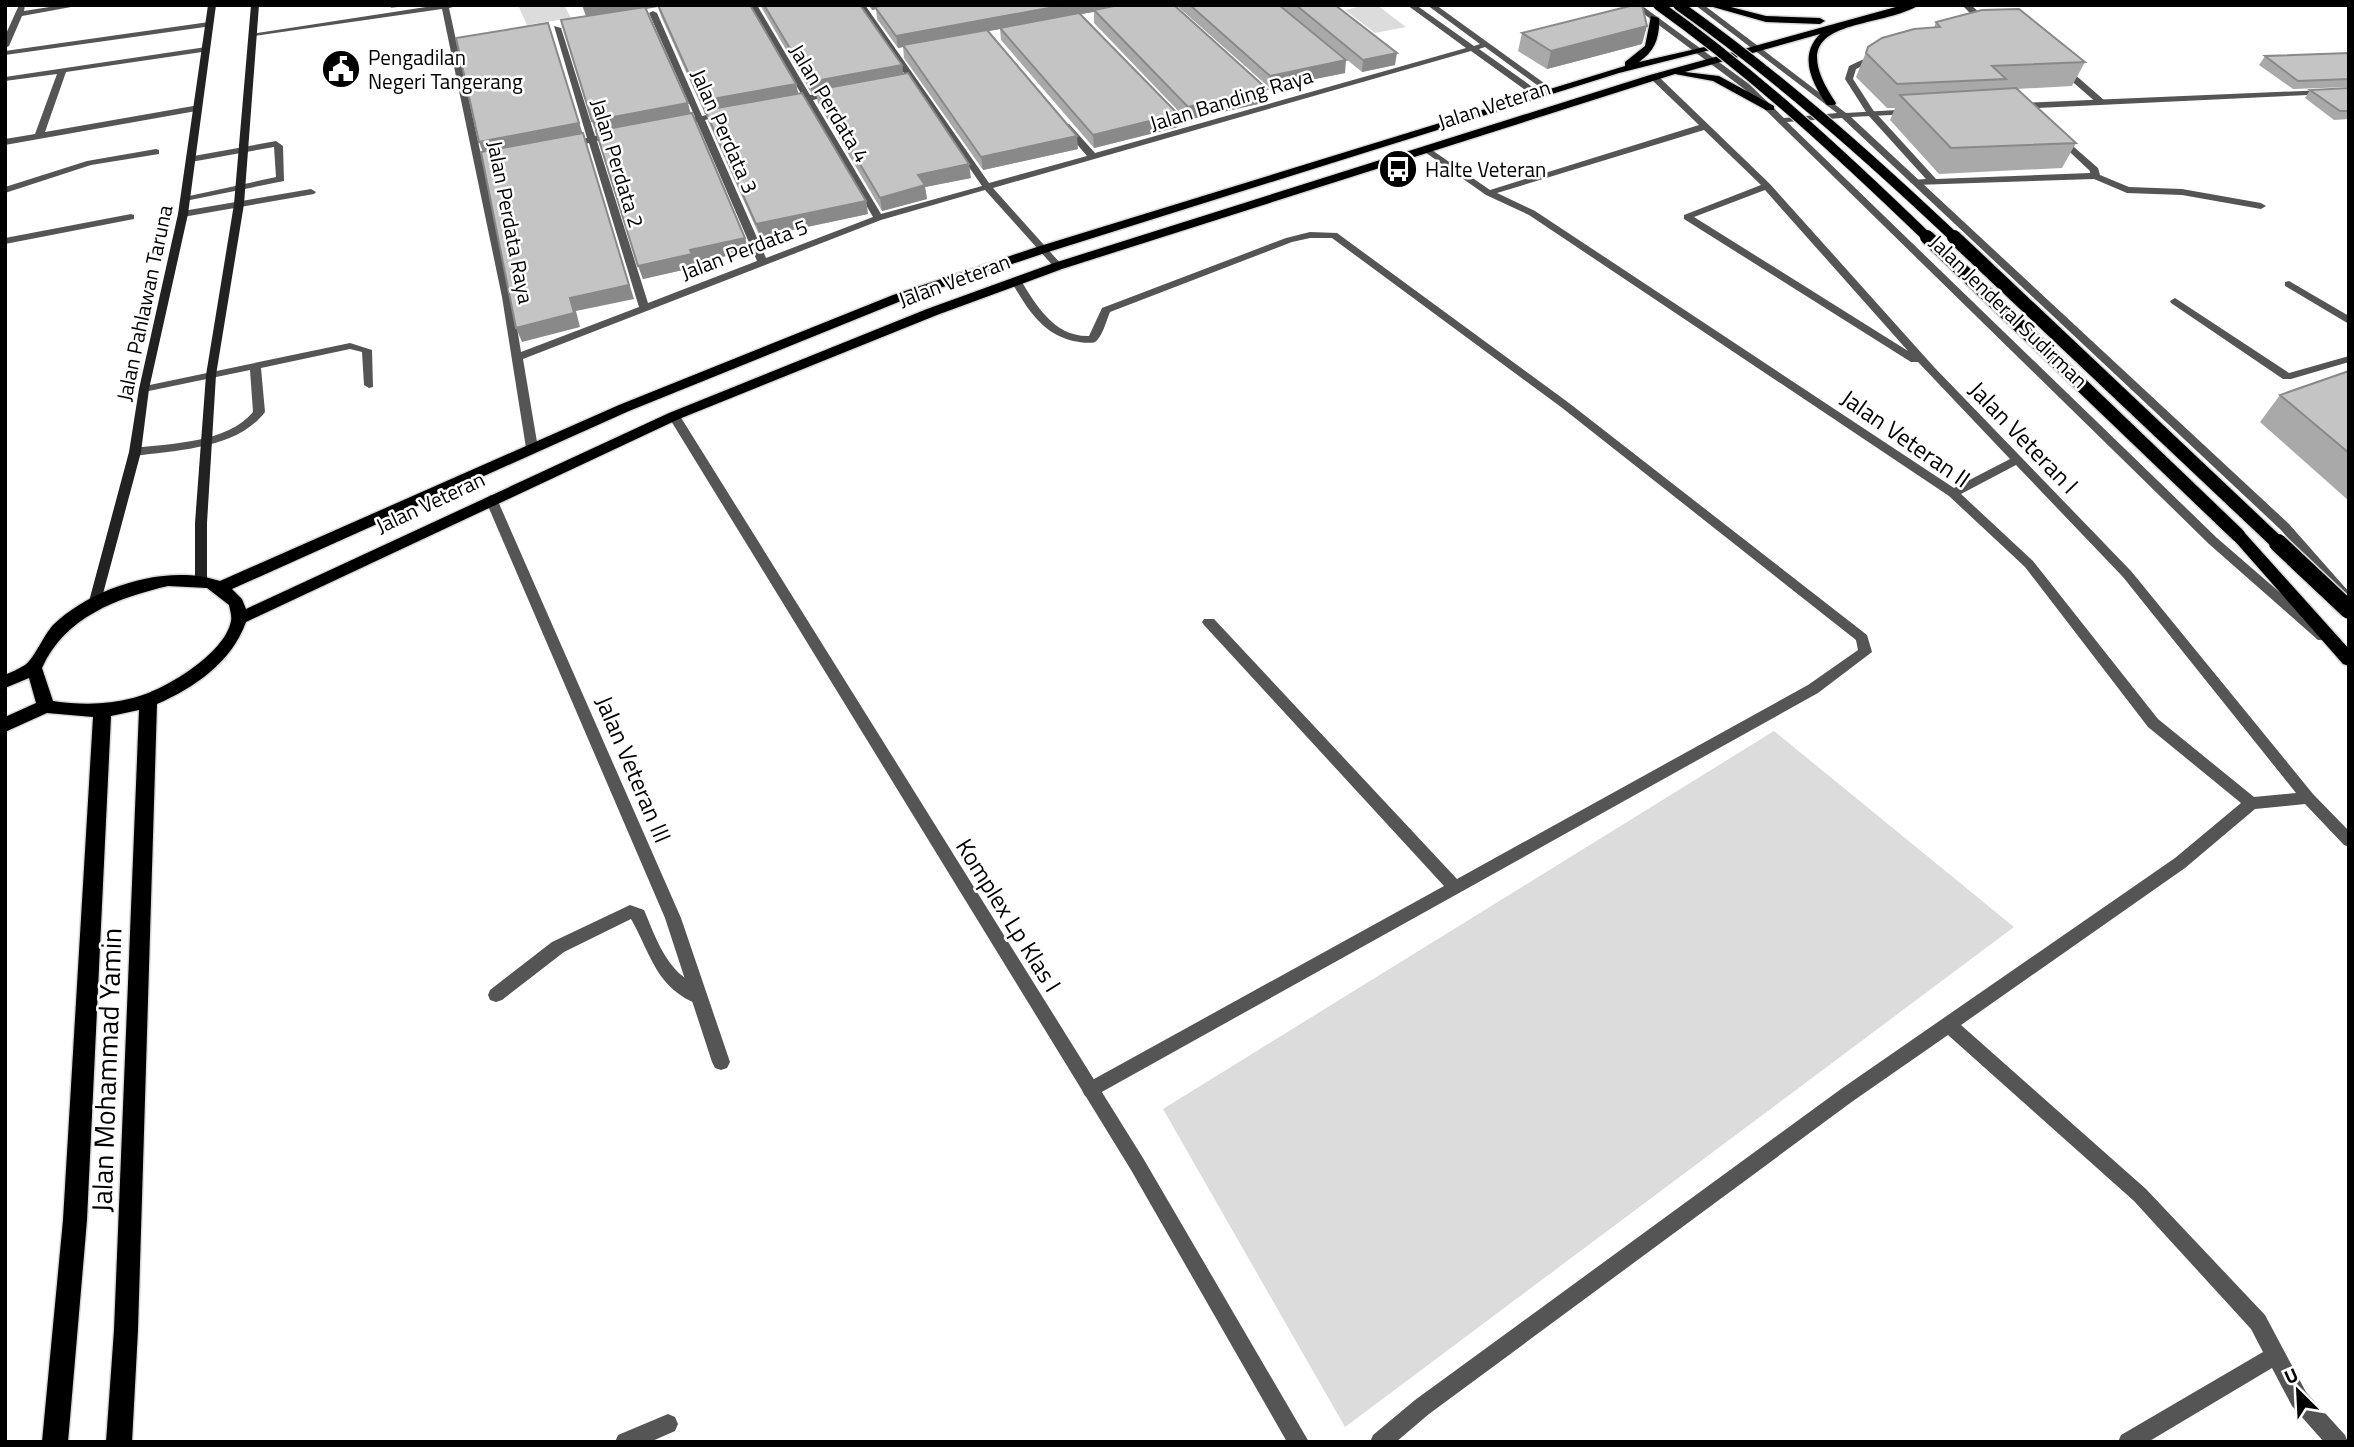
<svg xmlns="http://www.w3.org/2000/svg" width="2354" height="1447" font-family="'Titillium Web',sans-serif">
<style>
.green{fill:#dcdcdc}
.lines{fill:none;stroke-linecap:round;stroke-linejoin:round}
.primary-casing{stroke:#dbdbdb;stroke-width:3}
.service{fill:#555;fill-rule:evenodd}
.minor{fill:#555;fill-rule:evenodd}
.tertiary{fill:#555;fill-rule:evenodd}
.secondary{fill:#222;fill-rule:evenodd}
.primary{fill:#000;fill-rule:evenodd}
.primary-bridge-far2-casing{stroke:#dbdbdb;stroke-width:12;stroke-linecap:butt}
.primary-bridge-far1-casing{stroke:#dbdbdb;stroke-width:17;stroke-linecap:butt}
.primary-bridge-casing{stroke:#dbdbdb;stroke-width:21;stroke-linecap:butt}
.primary-bridge-far2{stroke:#000;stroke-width:10}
.primary-bridge-far1{stroke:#000;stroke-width:14}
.primary-bridge{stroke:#000;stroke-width:18}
.wall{fill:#a9a9a9}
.shaded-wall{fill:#898989}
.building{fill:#c4c4c4;stroke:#898989;stroke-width:2}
.labels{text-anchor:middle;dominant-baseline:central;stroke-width:5;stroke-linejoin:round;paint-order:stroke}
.far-poi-label{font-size:21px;fill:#000;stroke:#fff;text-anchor:start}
.far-street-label{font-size:21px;fill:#000;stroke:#fff}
.street-label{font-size:24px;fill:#000;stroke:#fff}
.near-street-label{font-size:28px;fill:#000;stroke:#fff}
</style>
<rect width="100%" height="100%" fill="#fff"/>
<path class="green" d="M518,5H564L571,18L527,25Z
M1366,5H1377L1406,27L1375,33L1345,10Z
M1774,731L2014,927L1345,1427L1163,1109Z"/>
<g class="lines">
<g class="primary-casing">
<path id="primary" d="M1706,5H1723L1766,16L1820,18L1825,21L1820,24L1766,22Z
M1903,5H1919C1874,32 1776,15 1836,103L1835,105H1827C1812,83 1798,56 1820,34L1685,72L1719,76L1774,106V110H1766L1713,81L1675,74L1062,269L937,315L679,419L246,622C232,662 194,688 157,704L138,1330L132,1442H106L114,1330L139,710L111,716L87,1220L68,1442H42L63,1220L93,717L47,713L5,732V717L36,703L29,678L5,688V675C11,672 19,669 25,665C34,659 43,636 53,625C92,587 168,563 220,581L619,405L893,295L1037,247L1625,66V62L1645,46L1651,16L1659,18C1660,37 1655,51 1639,62L1713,45L1718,48L1619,73L1045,253L901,301L629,411L232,589L242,599L246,609L669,413L927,309L1054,263L1650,75ZM168,586L207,588L229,605C230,610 232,616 231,621C225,654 163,691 133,698C107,705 80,705 53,701L42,668C65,617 117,598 168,586Z
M2238,530L2243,531L2349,649V666L2343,664L2233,539L2230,535Z"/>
</g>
<path class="service" d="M1962,5H1971L1982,15V24L1972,27L1975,18Z
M1879,52H1882V56L1856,69L1853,79L1875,113L1871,116L1868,115L1845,79L1849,66Z
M276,141L283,146L284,181L185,201L180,198L276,177L274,147L191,162L188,161V157Z
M311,189L316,192L314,194L183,217L178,214L183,211Z
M1310,232L1337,233L1569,403L1867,635L1872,652L1818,693L1091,1098L1085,1096L1082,1090L1085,1084L1444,886L1204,625L1202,622L1204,619H1214L1457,879L1808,685L1858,650L1856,640L1561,407L1332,238H1310L1292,242L1110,312C1107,319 1102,338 1095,342C1090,344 1079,342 1073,341C1042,334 1026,307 1011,281L1020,279C1036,305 1054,337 1089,336L1102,308L1286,238Z
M350,343L372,350L373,387L369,388L364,385L362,352L350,349L261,368L265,412C237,449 177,450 135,456L129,452L135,448C173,443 227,443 253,412L250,370L144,392L140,391V387Z
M630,905L644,910C653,931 660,952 675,969C683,979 704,988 708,998L706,1003L700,1005C656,989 651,954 631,919L564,952L502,1000L496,1002L490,1000L488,995L490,990L552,942Z"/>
<path class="minor" d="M19,5H25L24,11L62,5H82L22,16L9,46L5,48V36Z
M439,5H461L449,8L512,297L521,352L639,307L589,143L567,147L563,144L587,138L554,26L561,28L595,136L616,132L620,135L597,141L648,303L757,261L697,122L677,126L673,123L695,117L649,13L653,11L657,13L702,116L726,111L730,114L705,120L766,258L873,217L805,101L787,105L783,102L803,97L749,5H757L810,95L833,92L837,94L813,100L881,214L982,186L857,5H865L989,183L1087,156L1063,128V124H1069L1095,153L1466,48L1407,5H1416L1474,46L1480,44L1427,5H1436L1555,91L1548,93L1485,47L1479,49L1541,93V97H1535L1471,51L993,188L1061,264V268H1055L985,190L881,220L523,359L538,448L532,452L526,448L502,297L442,9L254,36L250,34Z
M209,22H212V26L5,55V51Z
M206,47L210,49L209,51L66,72L45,132L199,105L202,106V110L5,145V139L35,134L57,74L5,81V77Z
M2059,66H2065L2104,100V104H2098L2059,70Z
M1651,75H1657L1770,184L1934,367L2131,571L2313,794L2349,831V847L2344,845L2305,804L2255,809L2185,868L1961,1025L2146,1189L2265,1315L2306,1392L2345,1435L2348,1442H2324L2292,1406L2272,1368L2148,1442H2118L2121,1435L2263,1352L2251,1329L2134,1201L1948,1035L1853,1101L1429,1414L1396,1442H1370L1373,1435L1415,1400L1841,1089L2175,858L2241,803L2148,727L2025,567L1949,496L1529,215L1486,195L1422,150L1429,148L1490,190L1699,125L1651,79ZM1704,130L1761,185L1684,215V219L1911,362H1918L2010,459L1954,488L1535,211L1497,193ZM1765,190L1908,351L1694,217ZM2016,465L2123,577L2296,793L2254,797L2158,719L2033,561L1961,494Z
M1868,111H1874L1936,179L2090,173V171L2056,139L2055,137L2059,134L2098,168L2100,175L2129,187L2182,189L2261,203L2266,206L2261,209L2182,195L2127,193L2094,179L1915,185L1910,182L1912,180L1926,179L1868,115Z
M156,149L159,150V154L91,165L5,193V187L87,161Z
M131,214L134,215V219L5,244V238Z
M2289,281L2349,316V324L2285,286V282Z
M2175,298L2289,373L2349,356V362L2291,379H2283L2171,303L2170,301Z
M674,413L680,416L1143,1158L1309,1442H1287L1131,1170L668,416Z
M491,495L497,499L681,918L730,1062L727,1068L721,1070L715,1068L712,1062L665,918L485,499Z
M668,1414L675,1417L678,1424L675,1431L650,1442H615L618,1435Z"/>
<path class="tertiary" d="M1632,5H1641L1749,84L1784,118L1837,113L1695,5H1704L1846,113L1913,109V113L1910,114L1851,117L2289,524L2349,592V599H2340L2281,530L1842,118L1787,122L2217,538L2328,634L2330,637L2328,640H2318L2209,544L1743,88Z
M2349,89V93L2018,109L2014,106L2018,103Z"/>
<path class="secondary" d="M208,5H216L188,214L149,389L141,452L100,605L94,610L88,605L129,452L139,389L178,214Z
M251,5H259L244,204L216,375L207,523V581L201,585L195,581V523L206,375L234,204Z"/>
<use href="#primary" class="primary"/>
<g class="primary-bridge-far2-casing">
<path id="primary-bridge-far2" d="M1658,5C1756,75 1842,155 1929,239
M1678,5C1778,76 1867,155 1956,239"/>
</g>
<g class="primary-bridge-far1-casing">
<path id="primary-bridge-far1" d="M1927,237L2238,535
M1954,237L2280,545"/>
</g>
<g class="primary-bridge-casing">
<path id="primary-bridge" d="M2278,543L2349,610"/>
</g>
<use href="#primary-bridge-far2" class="primary-bridge-far2"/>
<use href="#primary-bridge-far1" class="primary-bridge-far1"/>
<use href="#primary-bridge" class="primary-bridge"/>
</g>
<path class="wall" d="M582,5H750L796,84L798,94L866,201L868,214L760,237L709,123L706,114H705L661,16L658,7L646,9L745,238L749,251L694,263L696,267L643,279L592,121L586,16Z
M760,5H860L902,65L903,74L971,178L925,187L927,199L882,211L818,103L816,93L812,94Z
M868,5H1174L1267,89V102L1187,120L1094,23V12L1081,14L1178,127L1094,148L1001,40L1000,29L988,31L1078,149L983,170L904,58L903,47L898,48L877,19L876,9L872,10Z
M1176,5H1279L1345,73L1270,88Z
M1280,5H1335L1395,65L1362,72Z
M1936,22L2085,62L2072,86L2016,89L2076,143L2062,168L1939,174L1890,120L1895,108H1887L1856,77L1868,47L1934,28Z
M1522,33L1642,44L1547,69L1518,51Z
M2349,53V87L2293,89L2259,65L2265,56Z
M2349,88V119L2334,120L2305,98L2310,90Z
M2349,371V501L2260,422L2280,395Z"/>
<path class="shaded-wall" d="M390,5H411L391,8Z
M592,5H668L587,19L583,7Z
M871,5H900L875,7L876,9L872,10Z
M1065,5H1130L1001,29L1000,28V29L898,48L896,36Z
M1647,26L1642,44L1547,69L1551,51Z
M552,35L634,299L576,311L580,327L522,342L516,328L484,155L479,142Z
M1397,53L1395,65L1362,72L1363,60Z
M1346,60L1345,73L1270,88V76Z
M902,65L904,77L816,90V93L812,94L810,82Z
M796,84L799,96L705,110L706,114H705L701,101Z
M1267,89V102L1187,120L1188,107Z
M688,103L691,116L597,134L592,121Z
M1178,114V127L1094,148L1093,135Z
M1077,136L1078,149L983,170L981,157Z
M969,164L971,178L925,187L927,199L882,211L880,198L918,175Z
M866,201L868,214L760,237L756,224Z
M745,238L749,251L694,263L696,267L643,279L638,266L690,250Z"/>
<path class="building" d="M658,5H750L796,84L701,101Z
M764,5H860L902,65L810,82Z
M884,5H1065L896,36L875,7Z
M1119,5H1174L1267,89L1188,107L1094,10Z
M1190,5H1279L1346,60L1270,76Z
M1296,5H1335L1397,53L1363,60Z
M1634,5H1642L1647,26L1551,51L1522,33Z
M645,7L688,103L592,121L561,20Z
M2019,9L2085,62L1992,66L2006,79L1897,84L1866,53L1868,47L1882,38L1914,29L1940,27L1936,22L1982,10Z
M1079,13L1178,114L1093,135L1000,28Z
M548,23L579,123L479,142L456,38Z
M987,30L1077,136L981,157L903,45Z
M2349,53V79L2298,81L2265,56Z
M908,73L969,164L918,175L925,185L880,198L816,90Z
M2016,88L2076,143L1951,148L1900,95Z
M2349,88V111H2340L2310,90Z
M802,93L866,201L756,224L705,110Z
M692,113L745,238L690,250L692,254L638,266L596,131Z
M583,133L629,285L570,298L574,313L516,328L481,152Z
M2349,371V453L2280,395Z"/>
<defs>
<g id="civic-disc" transform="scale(2.0125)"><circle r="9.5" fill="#000" stroke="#fff"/><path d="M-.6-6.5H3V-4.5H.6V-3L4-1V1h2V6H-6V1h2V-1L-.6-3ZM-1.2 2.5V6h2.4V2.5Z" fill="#fff"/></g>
<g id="bus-disc" transform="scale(2.0125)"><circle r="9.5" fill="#000" stroke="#fff"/><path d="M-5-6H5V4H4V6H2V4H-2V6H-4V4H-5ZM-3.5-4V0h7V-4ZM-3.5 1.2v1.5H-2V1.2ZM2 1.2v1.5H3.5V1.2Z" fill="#fff"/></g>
</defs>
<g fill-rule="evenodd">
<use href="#civic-disc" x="341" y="69"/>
<use href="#bus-disc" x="1398" y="169"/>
</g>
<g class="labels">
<g class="far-poi-label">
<text x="368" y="57">Pengadilan<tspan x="368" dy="24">Negeri Tangerang</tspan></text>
<text x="1425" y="169">Halte Veteran</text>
</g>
<g class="far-street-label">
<text transform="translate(1231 99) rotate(-17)">Jalan Banding Raya</text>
<text transform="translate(830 103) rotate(59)">Jalan Perdata 4</text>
<text transform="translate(1494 104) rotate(-18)">Jalan Veteran</text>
<text transform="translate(725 131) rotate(66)">Jalan Perdata 3</text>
<text transform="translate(618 163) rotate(73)">Jalan Perdata 2</text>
<text transform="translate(511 222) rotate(79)">Jalan Perdata Raya</text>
<text transform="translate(744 249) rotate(-21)">Jalan Perdata 5</text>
<text transform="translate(954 280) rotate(-20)">Jalan Veteran</text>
<text transform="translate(144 303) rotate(-78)">Jalan Pahlawan Taruna</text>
<text transform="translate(2009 311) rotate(44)">Jalan Jenderal Sudirman</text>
<text transform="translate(430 502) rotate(-25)">Jalan Veteran</text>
</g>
<g class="street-label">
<text transform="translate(2024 437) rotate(46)">Jalan Veteran I</text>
<text transform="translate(1906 438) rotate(35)">Jalan Veteran II</text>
<text transform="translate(634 769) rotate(67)">Jalan Veteran III</text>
<text transform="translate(1009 915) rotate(58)">Komplex Lp Klas I</text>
</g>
<g class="near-street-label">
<text transform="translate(106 1070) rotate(-88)">Jalan Mohammad Yamin</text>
</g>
</g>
<rect width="2354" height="1447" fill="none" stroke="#000000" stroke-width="14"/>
<g transform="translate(2298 1391) rotate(336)" stroke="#ffffff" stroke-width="5" paint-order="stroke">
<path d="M0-5L12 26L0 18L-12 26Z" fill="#000000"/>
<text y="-10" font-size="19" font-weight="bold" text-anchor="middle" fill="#000000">U</text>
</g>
</svg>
